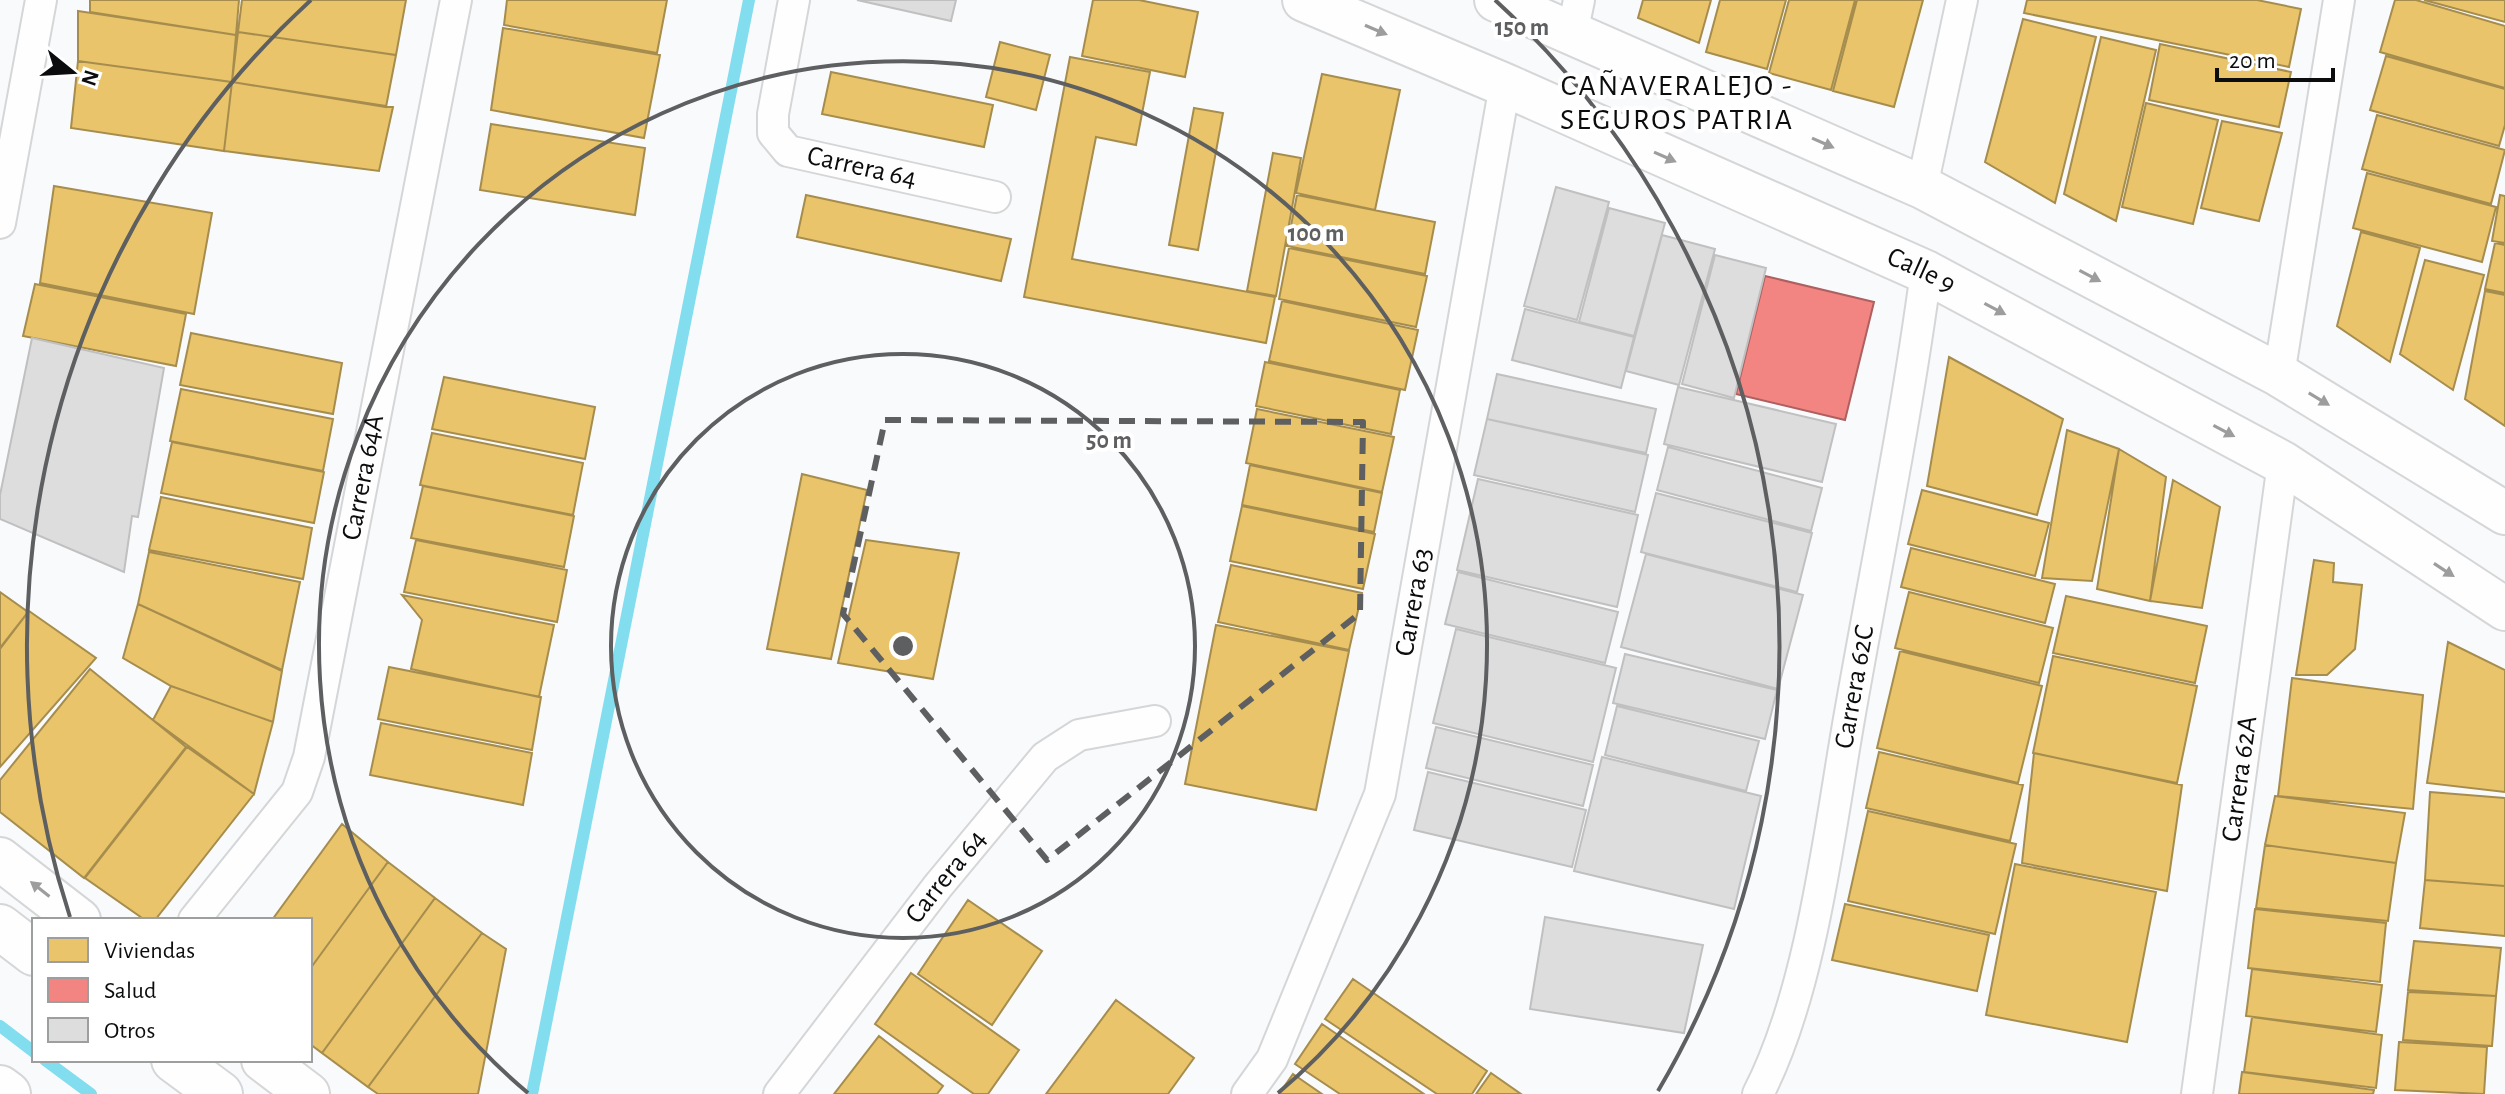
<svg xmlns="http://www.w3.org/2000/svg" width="2505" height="1094" font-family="'Alegreya Sans',sans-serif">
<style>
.homes{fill:#e9c46a;stroke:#a68d4e;stroke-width:2}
.health{fill:#f28482;stroke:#ad605f;stroke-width:2}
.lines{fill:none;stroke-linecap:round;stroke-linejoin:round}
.stream{stroke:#82ddef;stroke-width:12}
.building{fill:#ddddde;stroke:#c0c0c1;stroke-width:2}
.street-casing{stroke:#d5d6d7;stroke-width:34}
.secondary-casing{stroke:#d5d6d7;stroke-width:46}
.primary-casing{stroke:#d5d6d7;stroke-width:48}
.street{stroke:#fefeff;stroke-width:30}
.secondary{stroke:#fefeff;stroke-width:42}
.primary{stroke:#fefeff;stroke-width:44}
.oneway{fill:#9d9d9e}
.marked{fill:none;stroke:#5e5f61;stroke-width:6;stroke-dasharray:16 10;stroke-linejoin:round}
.ring{fill:none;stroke:#5e5f61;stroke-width:4}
.labels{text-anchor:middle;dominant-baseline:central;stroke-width:8;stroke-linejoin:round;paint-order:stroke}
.street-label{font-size:28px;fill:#0b0c0d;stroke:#fff}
.neighbourhood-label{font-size:30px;letter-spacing:2px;fill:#0b0c0d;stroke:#fff}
.centre{fill:#5e5f61;stroke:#fff;stroke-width:4}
.ring-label{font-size:24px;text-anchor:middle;font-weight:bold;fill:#5e5f61;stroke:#fff;stroke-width:8;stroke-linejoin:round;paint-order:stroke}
</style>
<rect width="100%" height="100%" fill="#f9fafc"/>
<path class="homes" d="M90,0H239L236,35L90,12Z
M242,0H406L396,55L238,32Z
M507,0H667L657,53L504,25Z
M1093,0H1139L1198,12L1185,77L1082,56Z
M1643,0H1711L1699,43L1638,18Z
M1720,0H1786L1767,69L1706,52Z
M1789,0H1855L1831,90L1769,73Z
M1857,0H1923L1894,107L1833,91Z
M2027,0H2257L2301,9L2289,67L2024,13Z
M2395,0H2416L2505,26V88L2380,52Z
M2424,0H2505V22Z
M78,11L236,35L232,82L78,61Z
M2023,19L2096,37L2055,203L1985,162Z
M503,28L660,55L644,138L491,110Z
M238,32L396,55L386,107L232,82Z
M2101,37L2156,50L2116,221L2064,194Z
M1000,42L1050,55L1036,110L986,97Z
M2160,44L2291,72L2279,127L2149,100Z
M2386,56L2505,89V125L2499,146L2370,110Z
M1070,57L1150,72L1136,145L1096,137L1072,259L1275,297L1266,343L1024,297Z
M78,61L232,82L224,151L71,128Z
M831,72L993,105L984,147L822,114Z
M1322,74L1400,90L1375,210L1296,193Z
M232,82L393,107L379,171L224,151Z
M2146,103L2218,120L2193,224L2122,207Z
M1194,108L1223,113L1198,250L1169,245Z
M2377,115L2505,150L2491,204L2362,169Z
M2222,121L2282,133L2259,221L2201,208Z
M491,124L645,148L635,215L480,190Z
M1273,153L1301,158L1276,296L1247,291Z
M2367,173L2496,207L2482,262L2353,228Z
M54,186L212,213L194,314L40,283Z
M806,195L1011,239L1001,281L797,237Z
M1297,195L1435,222L1425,274L1287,246Z
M2500,195L2505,196V243L2492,241Z
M2361,232L2420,248L2390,362L2337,326Z
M2495,243L2505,245V293L2485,289Z
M1289,248L1427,276L1416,327L1279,299Z
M2425,260L2484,275L2453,390L2400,354Z
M35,284L186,314L176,366L23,336Z
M2485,291L2505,295V426L2465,399Z
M1282,301L1418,330L1405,390L1269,361Z
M191,333L342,363L333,414L180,385Z
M1949,357L2063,419L2037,515L1927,486Z
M1265,362L1400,390L1391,434L1256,406Z
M444,377L595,407L585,459L432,429Z
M181,389L333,419L323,471L170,441Z
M1257,409L1394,437L1382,492L1246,463Z
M2067,430L2119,449L2092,581L2042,578Z
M432,433L583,463L573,515L420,485Z
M172,442L324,472L314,523L161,493Z
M2119,449L2166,477L2150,601L2097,589Z
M1250,465L1382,493L1374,532L1242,505Z
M802,474L867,490L831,659L767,649Z
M2173,480L2220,507L2202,608L2150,601Z
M423,486L574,516L564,567L411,538Z
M1922,490L2049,523L2035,576L1908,544Z
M161,497L312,528L303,579L149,550Z
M1242,506L1375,534L1363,589L1230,561Z
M416,540L567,570L557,622L404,592Z
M866,540L959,553L933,679L838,663Z
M1911,548L2055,584L2045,623L1901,587Z
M149,552L300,582L282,670L138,604Z
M2314,560L2334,563L2333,582L2362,585L2355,649L2327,675H2296Z
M1231,565L1362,593L1349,650L1218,622Z
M0,592L28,612L0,648Z
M1909,592L2053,628L2039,683L1895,648Z
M402,595L554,625L539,697L411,669L422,620Z
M2066,596L2207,626L2195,683L2053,653Z
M138,604L282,671L273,722L171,686L123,658Z
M29,611L96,658L0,767V649Z
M1216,625L1349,651L1316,810L1185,784Z
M2448,642L2505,670V792L2427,783Z
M1900,651L2042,686L2018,783L1877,748Z
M2053,656L2197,686L2177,783L2033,753Z
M389,667L541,697L532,750L378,719Z
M90,669L186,747L84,878L0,812V780Z
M2292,678L2423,695L2413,809L2278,796Z
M171,686L273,722L254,794L153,720Z
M381,723L532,753L523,805L370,775Z
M187,747L254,794L155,920H145L85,878Z
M1879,752L2023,785L2010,841L1866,808Z
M2034,753L2182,785L2167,891L2022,863Z
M2430,792L2505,798V886L2425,880Z
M2275,796L2405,813L2396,863L2265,845Z
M1868,811L2016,844L1995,934L1848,901Z
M342,824L388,862L310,969V920H272Z
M2265,845L2396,863L2388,921L2256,908Z
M388,862L435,898L322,1053L310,1044V969Z
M2015,864L2156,892L2127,1042L1986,1015Z
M2425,880L2505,886V936L2420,928Z
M435,898L482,933L368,1087L322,1053Z
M968,900L1042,951L992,1025L918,974Z
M1845,904L1989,935L1977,991L1832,960Z
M2255,909L2386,923L2380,982L2248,968Z
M482,933L506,949L478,1094H378L368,1087Z
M2414,941L2501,948L2496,996L2408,990Z
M2252,969L2382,985L2376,1032L2246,1016Z
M911,973L1019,1050L988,1094H974L875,1024Z
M1353,979L1487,1071L1472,1094H1437L1325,1019Z
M2408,992L2496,996L2492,1046L2403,1040Z
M1116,1000L1194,1058L1168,1094H1046Z
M2252,1017L2382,1035L2376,1088L2244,1072Z
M1322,1024L1424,1094H1340L1295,1064Z
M879,1036L943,1086L937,1094H834Z
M2399,1042L2487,1047L2484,1094L2395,1090Z
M2242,1072L2374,1090L2373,1094H2239Z
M1491,1073L1521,1094H1476Z
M1293,1074L1322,1094H1279Z"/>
<path class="health" d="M1765,276L1874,302L1845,420L1736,394Z"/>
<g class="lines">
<path class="stream" d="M0,1026L34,1052
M45,1060L91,1094
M532,1094L749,0"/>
</g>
<path class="building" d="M857,0H956L951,21Z
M1556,187L1609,202L1577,320L1524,306Z
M1609,208L1665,223L1634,336L1579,322Z
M1662,235L1715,249L1679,385L1626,371Z
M1715,255L1766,268L1734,398L1682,384Z
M1525,309L1634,337L1621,388L1512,360Z
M32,338L164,368L138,517L132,516L124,572L0,519V495Z
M1497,374L1656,409L1646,453L1487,419Z
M1678,387L1836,424L1822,482L1664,444Z
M1487,419L1648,455L1635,512L1474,475Z
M1668,447L1822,488L1811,531L1657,490Z
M1478,479L1638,515L1617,607L1457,570Z
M1656,493L1812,533L1797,592L1641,552Z
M1646,554L1803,595L1778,689L1621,647Z
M1458,572L1618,612L1605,663L1445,624Z
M1456,629L1616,668L1593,762L1433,723Z
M1625,654L1777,690L1765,739L1613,703Z
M1617,706L1759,741L1746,791L1605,755Z
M1436,727L1593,765L1583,806L1426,768Z
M1602,757L1761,796L1734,909L1574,871Z
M1428,772L1586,810L1572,867L1414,830Z
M1545,917L1703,945L1684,1033L1530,1009Z"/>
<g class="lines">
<g class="street-casing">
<g id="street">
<path id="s1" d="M794,0L773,114V133L788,151L995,197"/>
<path d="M1572,34L1579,0"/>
<path d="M1922,187L1962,0"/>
<path d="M0,223L41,0"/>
<path d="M2279,375L2339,0"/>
<path id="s2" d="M194,920L297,792L309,757L456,0"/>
<path id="s3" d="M779,1094L938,886L1045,757L1079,735L1155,721"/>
<path id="s4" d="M1247,1094L1272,1059L1380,794L1505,85"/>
<path id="s5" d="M1758,1094C1811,992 1829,834 1849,719C1875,570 1906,422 1926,272"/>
<path id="s6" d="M2197,1094L2283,463"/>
</g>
</g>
<g class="secondary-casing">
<g id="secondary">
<path id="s7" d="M1304,0L1505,85L1926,272L2283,463L2505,609"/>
<path d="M1496,0L1922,187L2279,375L2505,513"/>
<path d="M0,859L79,920"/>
<path d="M263,1060L308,1094"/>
</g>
</g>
<g class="primary-casing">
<path id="primary" d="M0,927L34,953
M174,1060L220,1094
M0,1088L8,1094"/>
</g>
<use href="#street" class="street"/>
<use href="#secondary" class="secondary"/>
<use href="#primary" class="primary"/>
</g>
<defs><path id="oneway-solid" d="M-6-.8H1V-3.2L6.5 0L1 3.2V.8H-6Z" transform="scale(2)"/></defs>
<g class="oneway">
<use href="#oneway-solid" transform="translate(1376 30) rotate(23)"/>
<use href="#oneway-solid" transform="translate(1823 143) rotate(24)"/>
<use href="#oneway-solid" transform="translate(1665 157) rotate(24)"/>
<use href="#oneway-solid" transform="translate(2090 276) rotate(28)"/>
<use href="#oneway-solid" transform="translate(1995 309) rotate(28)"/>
<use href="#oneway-solid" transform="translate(2319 399) rotate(31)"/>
<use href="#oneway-solid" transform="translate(2224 431) rotate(28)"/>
<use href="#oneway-solid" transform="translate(2444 570) rotate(33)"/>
<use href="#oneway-solid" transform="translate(40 889) rotate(-142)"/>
</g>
<path class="marked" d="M885,420L1363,422L1360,613L1047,860L843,614Z"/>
<g class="ring">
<circle cx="903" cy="646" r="292"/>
<path d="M528 1093A584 584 0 1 1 1278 1093"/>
<path d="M70 917A876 876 0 0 1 311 0M1495 0A876 876 0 0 1 1658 1091"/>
</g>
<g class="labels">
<g class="street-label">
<text stroke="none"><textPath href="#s1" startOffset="234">Carrera 64</textPath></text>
<text stroke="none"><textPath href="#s7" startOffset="674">Calle 9</textPath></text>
<text stroke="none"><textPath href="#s2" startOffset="486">Carrera 64A</textPath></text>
<text stroke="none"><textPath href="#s4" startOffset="524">Carrera 63</textPath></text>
<text stroke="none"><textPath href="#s5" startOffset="420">Carrera 62C</textPath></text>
<text stroke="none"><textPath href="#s6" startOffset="318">Carrera 62A</textPath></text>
<text stroke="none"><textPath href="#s3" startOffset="274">Carrera 64</textPath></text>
</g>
<g class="neighbourhood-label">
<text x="1677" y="86">CAÑAVERALEJO -<tspan x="1677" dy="34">SEGUROS PATRIA</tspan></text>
</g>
</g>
<circle cx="903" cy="646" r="12" class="centre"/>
<g class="ring-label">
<text x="1522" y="35">150 m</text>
<text x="1316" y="241">100 m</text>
<text x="1109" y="448">50 m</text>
</g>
<rect x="32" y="918" width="280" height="144" fill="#ffffff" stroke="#9d9e9e" stroke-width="2"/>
<rect x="48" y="938" width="40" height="24" fill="#e9c46a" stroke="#9d9e9e" stroke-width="2"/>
<text x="104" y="958" font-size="24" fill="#0b0c0d">Viviendas</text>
<rect x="48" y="978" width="40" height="24" fill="#f28482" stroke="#9d9e9e" stroke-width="2"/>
<text x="104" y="998" font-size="24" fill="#0b0c0d">Salud</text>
<rect x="48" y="1018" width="40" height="24" fill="#ddddde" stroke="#9d9e9e" stroke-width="2"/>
<text x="104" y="1038" font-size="24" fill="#0b0c0d">Otros</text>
<g transform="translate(72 72) rotate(108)" stroke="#ffffff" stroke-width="6" paint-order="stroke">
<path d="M0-6L14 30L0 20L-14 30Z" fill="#0b0c0d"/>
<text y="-12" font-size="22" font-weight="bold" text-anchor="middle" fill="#0b0c0d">N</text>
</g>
<path d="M2217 68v12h116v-12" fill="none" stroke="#0b0c0d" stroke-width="4"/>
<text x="2229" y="68" font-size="24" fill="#0b0c0d" stroke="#ffffff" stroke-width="6" paint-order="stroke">20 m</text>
</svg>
